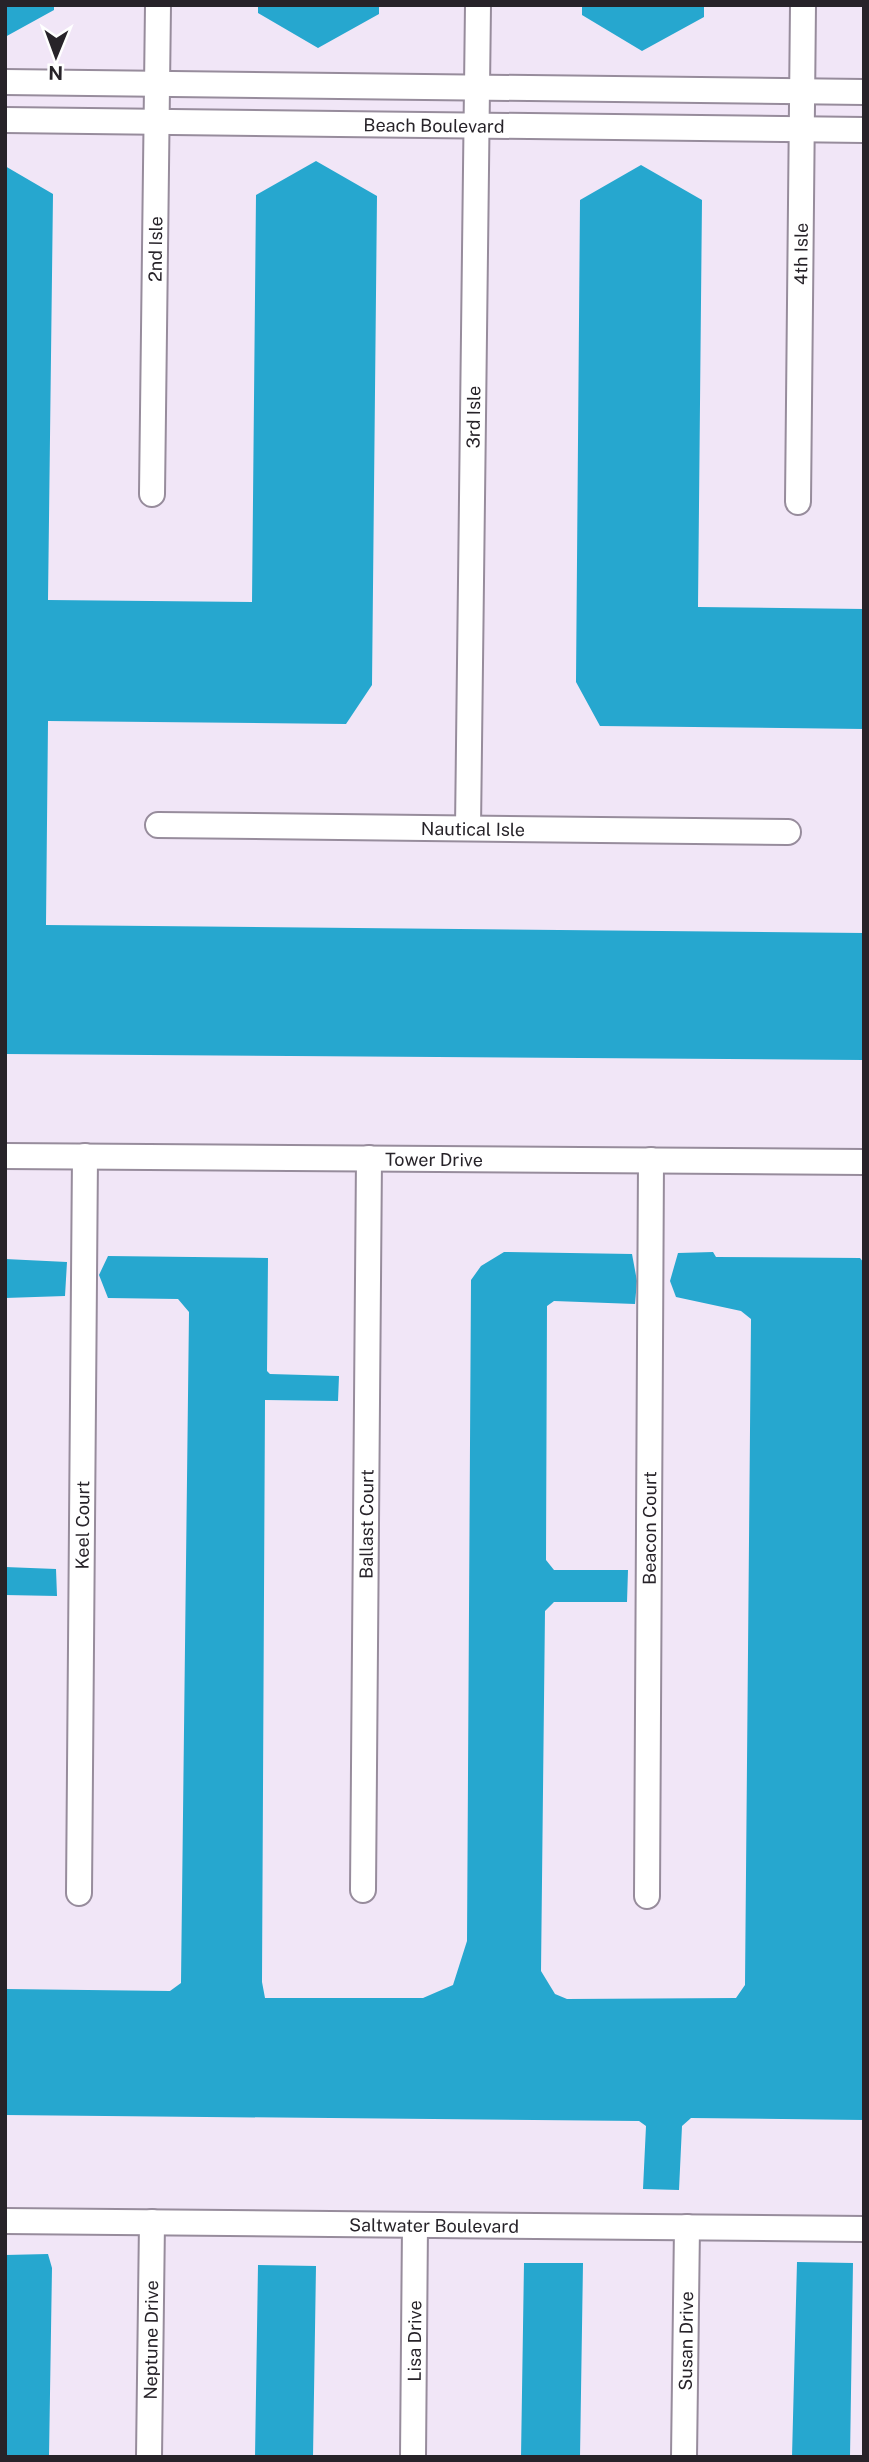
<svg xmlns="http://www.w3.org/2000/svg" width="869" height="2462" font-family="'Public Sans',sans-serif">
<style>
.water{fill:#26a7cf}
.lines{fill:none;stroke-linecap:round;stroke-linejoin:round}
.minor-casing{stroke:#978c9c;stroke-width:28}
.minor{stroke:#fff;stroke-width:24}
.labels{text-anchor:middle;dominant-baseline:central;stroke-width:5;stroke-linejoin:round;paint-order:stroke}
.street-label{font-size:18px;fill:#272329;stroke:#fff}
</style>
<rect width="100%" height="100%" fill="#f1e6f7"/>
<path class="water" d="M5,5H54V10L5,37Z
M258,5H379V14L318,48L258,13Z
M582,5H704V17L642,51L582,15Z
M316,161L377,196L372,685L346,724L48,721L46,925L864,933V1060L5,1054V166L53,194L48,600L252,602L256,195Z
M641,165L702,200L698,607L864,609V729L600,726L576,682L580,200Z
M504,1252L632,1254L637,1281L635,1304L554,1301L547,1306L546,1560L554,1570H628L627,1602H554L545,1611L541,1971L555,1994L567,1999L736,1998L745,1985L751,1319L741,1311L676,1297L670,1281L678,1253L713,1252L716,1257L860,1258L864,1263V2120L691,2118L682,2126L679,2190L643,2189L646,2126L639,2121L5,2115V1989L170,1991L181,1983L189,1312L178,1299L108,1298L99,1275L108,1256L268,1258L267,1371L270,1374L339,1376L338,1401L265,1400L262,1982L265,1998H423L453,1985L467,1941L471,1280L481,1266Z
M5,1259L67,1262L65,1296L5,1298Z
M5,1567L56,1569L57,1596L5,1595Z
M48,2254L52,2268L49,2457H5V2255Z
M797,2262L853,2263L850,2457H792Z
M524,2263H583L580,2457H521Z
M258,2265L316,2266L313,2457H255Z"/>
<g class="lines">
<g class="minor-casing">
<g id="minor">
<path d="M5,82L864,92"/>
<path id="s1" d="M5,120L864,130"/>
<path id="s2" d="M152,494L158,5"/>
<path id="s3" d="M798,502L803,5"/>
<path id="s4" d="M158,825L788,832"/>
<path id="s5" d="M468,828L478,5"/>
<path id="s6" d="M5,1156L864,1162"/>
<path id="s7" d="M363,1890L369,1158"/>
<path id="s8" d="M79,1893L85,1156"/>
<path id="s9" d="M647,1896L651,1160"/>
<path id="s10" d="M5,2221L864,2229"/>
<path id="s11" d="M149,2457L152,2222"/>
<path id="s12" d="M413,2457L415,2225"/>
<path id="s13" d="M684,2457L687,2227"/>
</g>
</g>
<use href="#minor" class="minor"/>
</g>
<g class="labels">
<g class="street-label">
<text stroke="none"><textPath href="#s1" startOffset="429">Beach Boulevard</textPath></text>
<text stroke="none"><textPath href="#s2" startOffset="245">2nd Isle</textPath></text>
<text stroke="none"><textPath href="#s3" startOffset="248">4th Isle</textPath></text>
<text stroke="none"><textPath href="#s5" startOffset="411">3rd Isle</textPath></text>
<text stroke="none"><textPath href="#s4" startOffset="315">Nautical Isle</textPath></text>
<text stroke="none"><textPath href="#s6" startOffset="429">Tower Drive</textPath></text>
<text stroke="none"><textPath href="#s7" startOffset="366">Ballast Court</textPath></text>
<text stroke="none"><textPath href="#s8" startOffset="368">Keel Court</textPath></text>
<text stroke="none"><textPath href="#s9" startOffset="368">Beacon Court</textPath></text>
<text stroke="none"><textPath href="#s10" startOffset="429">Saltwater Boulevard</textPath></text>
<text stroke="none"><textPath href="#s11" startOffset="117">Neptune Drive</textPath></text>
<text stroke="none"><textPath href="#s12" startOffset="116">Lisa Drive</textPath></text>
<text stroke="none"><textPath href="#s13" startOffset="116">Susan Drive</textPath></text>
</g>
</g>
<rect width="869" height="2462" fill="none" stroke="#272329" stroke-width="14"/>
<g transform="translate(56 56) rotate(181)" stroke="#ffffff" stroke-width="5" paint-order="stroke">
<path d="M0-5L12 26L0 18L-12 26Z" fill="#272329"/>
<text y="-10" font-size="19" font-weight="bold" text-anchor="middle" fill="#272329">N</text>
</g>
</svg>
